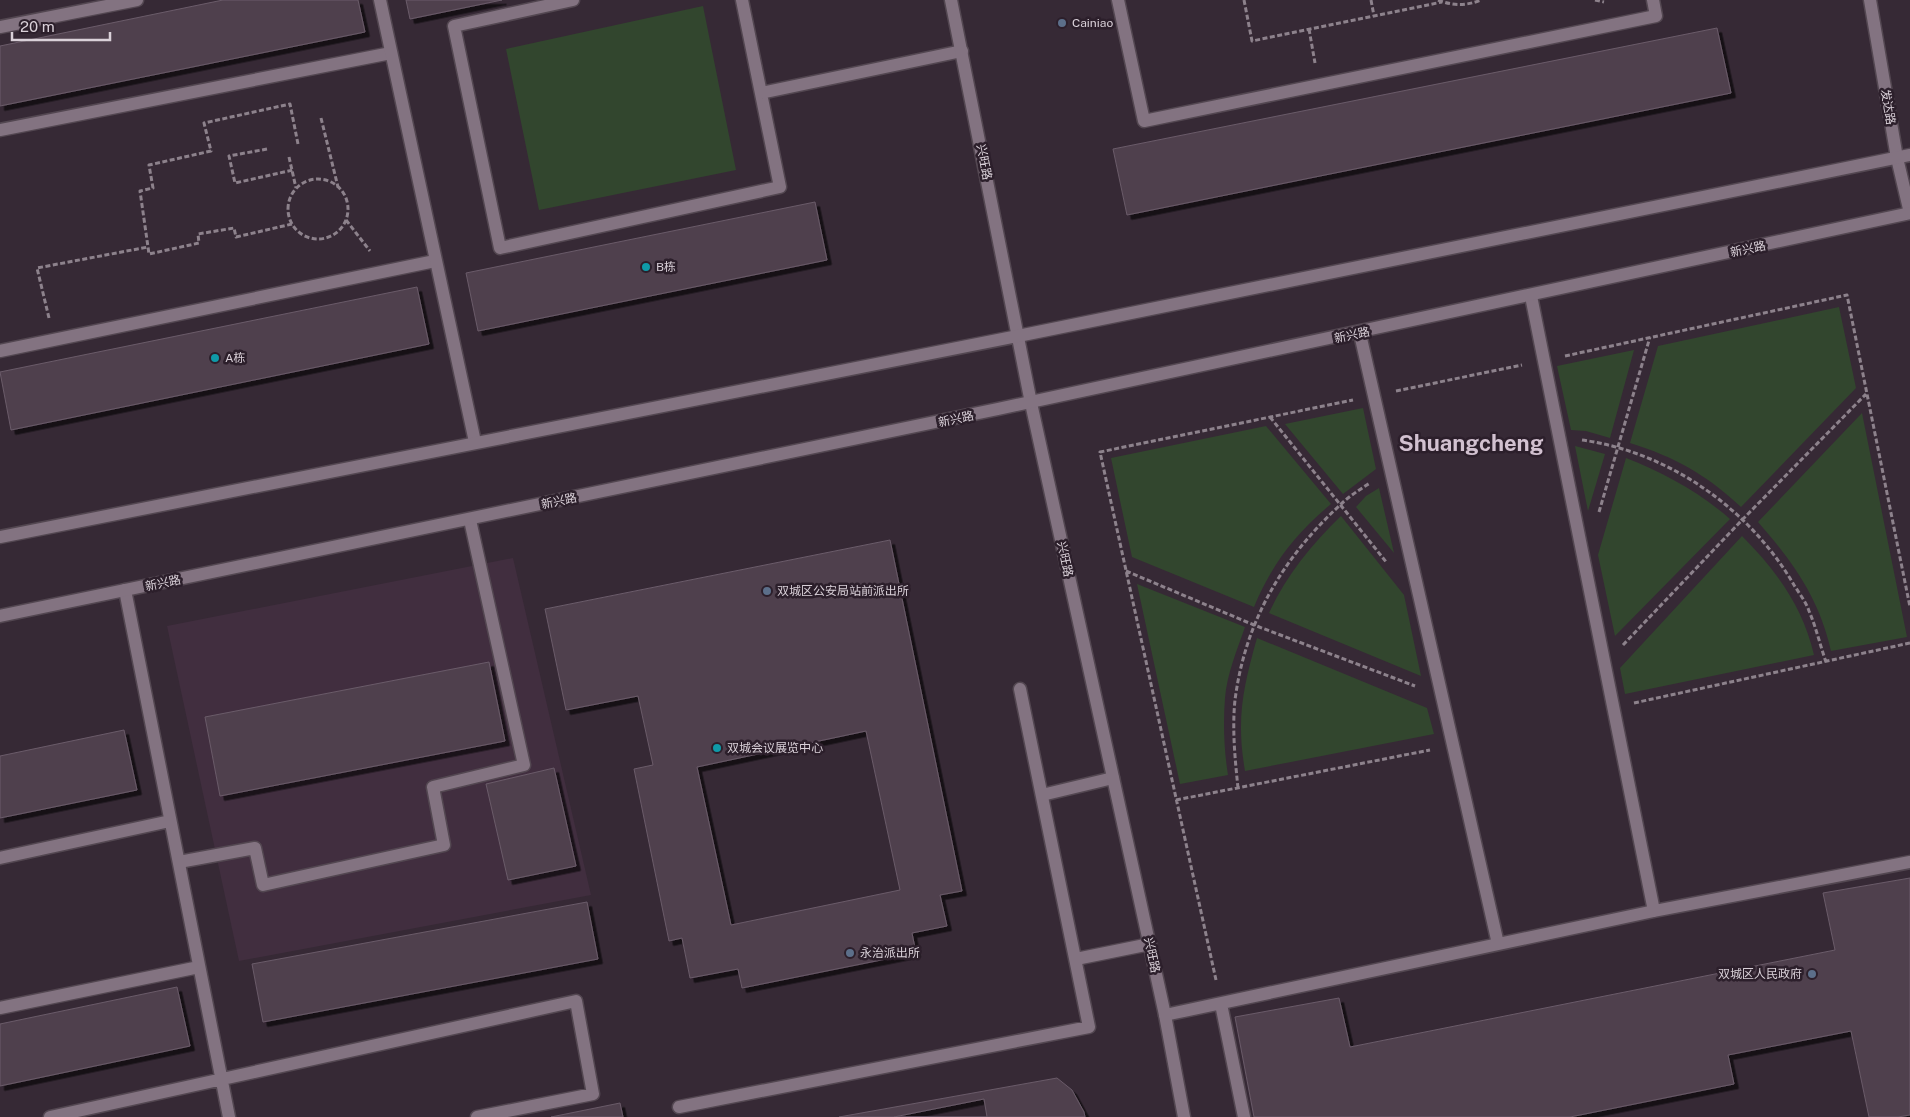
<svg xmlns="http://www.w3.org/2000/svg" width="1910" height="1117" font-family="'Public Sans','Noto Sans SC',sans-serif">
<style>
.built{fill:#412e3f}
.green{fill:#32462e}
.building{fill:#50414e;stroke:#6a5b69;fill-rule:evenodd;filter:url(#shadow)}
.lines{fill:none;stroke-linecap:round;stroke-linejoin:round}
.service-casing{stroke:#534751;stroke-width:15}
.minor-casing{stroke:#534751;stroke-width:15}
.tertiary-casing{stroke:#534751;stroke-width:15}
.secondary-casing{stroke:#534751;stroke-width:15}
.path{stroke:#8d828c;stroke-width:3;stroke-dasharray:5 2.5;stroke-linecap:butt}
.service{stroke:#837381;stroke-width:12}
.minor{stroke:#837381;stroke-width:12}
.tertiary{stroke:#837381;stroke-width:12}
.secondary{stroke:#837381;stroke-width:12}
.service-dot{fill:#5c6f8a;stroke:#2c1f2b;stroke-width:2}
.culture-dot{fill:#0f9aa8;stroke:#2c1f2b;stroke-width:2}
.labels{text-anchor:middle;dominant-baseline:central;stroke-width:5;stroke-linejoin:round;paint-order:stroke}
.poi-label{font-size:12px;fill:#dad1d9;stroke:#2c1f2b;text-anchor:start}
.street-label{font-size:12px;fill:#dad1d9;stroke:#2c1f2b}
.town-label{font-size:22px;font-weight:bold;fill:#d2c1d0;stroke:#2c1f2b}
</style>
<defs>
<filter id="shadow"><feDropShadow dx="4.5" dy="4.5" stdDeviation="0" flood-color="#0009"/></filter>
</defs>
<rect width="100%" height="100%" fill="#362935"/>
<path class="built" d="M513,558L591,895L239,961L167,626Z"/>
<path class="green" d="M703,6L736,170L539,210L506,49Z
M1839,307L1856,388L1741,507C1707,475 1675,457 1630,443L1658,346Z
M1634,350L1610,438L1586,431L1571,430L1557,366Z
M1363,408L1376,469L1343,494L1285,424Z
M1862,413L1907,637L1831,651C1819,598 1793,562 1758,522Z
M1266,426L1331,504C1295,534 1272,564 1254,607L1132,557L1111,458Z
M1575,446L1605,454L1588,511Z
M1626,458C1664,473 1698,491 1730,519L1615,636L1598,555Z
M1379,488L1394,553L1356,507L1366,496Z
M1341,516L1404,595L1421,676L1269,613C1286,576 1311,545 1341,516Z
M1742,536C1776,570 1803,607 1814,655L1625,694L1620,668Z
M1137,584L1245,627C1237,650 1227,674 1225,698C1223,723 1224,750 1228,775L1180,784Z
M1257,638L1427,708L1434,734L1245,771C1236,719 1243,688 1257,638Z"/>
<path class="building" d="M223,0H358L365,32L0,106V46Z
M406,0H502L410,19Z
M1717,28L1731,93L1127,215L1113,149Z
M815,202L827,260L478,331L466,273Z
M417,287L429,344L11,430L0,372Z
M890,540L962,891L940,895L947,926L912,933L916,953L742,988L738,969L690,978L682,938L669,941L634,769L653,765L638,696L566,710L545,609ZM866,731L900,890L731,925L697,767Z
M489,662L505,741L220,796L205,717Z
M124,730L137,790L0,818V756Z
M554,768L576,866L508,880L486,784Z
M1910,878V1115L1898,1117H1869L1851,1031L1728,1055L1734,1084L1570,1117H1254L1235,1017L1339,998L1350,1047L1835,950L1823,893Z
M587,902L598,959L263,1022L252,964Z
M177,987L190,1046L0,1086V1024Z
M1057,1078L1072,1090L1084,1112L1085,1117H839Z
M984,1099L987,1117H894Z
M620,1103L623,1117H551Z"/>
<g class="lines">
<g class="service-casing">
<path id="service" d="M573,0L454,26L500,248L780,187L742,0
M1118,0L1144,121L1656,16L1653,0
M0,27L137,0
M761,93L962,51
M0,130L391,53
M0,351L435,261
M125,590L229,1117
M1042,795L1113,778
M0,858L170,821
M179,862L255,848L263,885L444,845L433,787L524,765L470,520
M1076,959L1150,944
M0,1008L199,967
M679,1107L1089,1027L1020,689
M50,1117L576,1001L593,1094L477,1117"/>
</g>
<g class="minor-casing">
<path id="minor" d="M380,0L475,442
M1531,296L1654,911
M1360,334L1498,944
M1221,1004L1244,1117
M1165,1015L1654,911L1910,862"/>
</g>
<g class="tertiary-casing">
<path id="tertiary" d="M951,0L1031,403L1165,1015L1184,1117
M1870,0L1897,158L1910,213"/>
</g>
<g class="secondary-casing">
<path id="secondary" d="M0,537L1018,336L1910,155
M0,616C638,486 1274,352 1910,213"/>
</g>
<path class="path" d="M1244,0L1252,41L1442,2
M1371,0L1374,16
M1438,0C1453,6 1466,6 1481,0
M1595,0L1604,2
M1309,29L1315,63
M321,118L338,187
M267,149L229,156L235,183L293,170
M289,157L296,188
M288 209a30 30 0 1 1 60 0a30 30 0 1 1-60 0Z
M346,220L370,251
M292,224L236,237L234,228L198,234L199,243L149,254L140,191L153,188L149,165L211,151L204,123L290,104L298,144
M49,318L37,268L148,247
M1565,356L1847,295L1910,607
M1396,391L1522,365
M1270,417L1387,563
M1582,440C1669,452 1750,509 1794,585C1799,593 1806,602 1809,611C1816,627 1820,645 1826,662
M1599,512L1650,337
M1126,571L1254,625L1415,686
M1623,645L1743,519L1866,394
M1634,703L1910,643
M1238,788C1235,759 1232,729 1235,700C1245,622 1282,559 1339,506C1348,497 1359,490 1370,483
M1176,800L1430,750
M1216,980L1100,452L1353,400"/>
<use href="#service" class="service"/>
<use href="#minor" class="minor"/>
<use href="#tertiary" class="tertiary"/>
<use href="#secondary" class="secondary"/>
</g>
<g class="service-dot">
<circle cx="1062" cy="23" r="5"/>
<circle cx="767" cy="591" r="5"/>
<circle cx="850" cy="953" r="5"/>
<circle cx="1812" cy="974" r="5"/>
</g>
<g class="culture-dot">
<circle cx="646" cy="267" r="5"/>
<circle cx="215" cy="358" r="5"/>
<circle cx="717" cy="748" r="5"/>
</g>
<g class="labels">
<g class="poi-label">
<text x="1072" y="23">Cainiao</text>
<text x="656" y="267">B栋</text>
<text x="225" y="358">A栋</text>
<text x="777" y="591">双城区公安局站前派出所</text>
<text x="727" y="748">双城会议展览中心</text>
<text x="860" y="953">永治派出所</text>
<text x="1802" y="974" text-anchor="end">双城区人民政府</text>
</g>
<g class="street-label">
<text transform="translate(1888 107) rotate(80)">发达路</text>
<text transform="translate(984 162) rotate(79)">兴旺路</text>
<text transform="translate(1748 249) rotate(-12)">新兴路</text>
<text transform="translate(1352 335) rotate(-12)">新兴路</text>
<text transform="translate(956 419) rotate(-12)">新兴路</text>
<text transform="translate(559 501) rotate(-12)">新兴路</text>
<text transform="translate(1065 559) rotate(78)">兴旺路</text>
<text transform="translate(163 583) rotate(-12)">新兴路</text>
<text transform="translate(1152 955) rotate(78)">兴旺路</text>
</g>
<g class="town-label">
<text x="1471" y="443">Shuangcheng</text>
</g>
</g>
<path d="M12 32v8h98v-8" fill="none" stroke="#dad1d9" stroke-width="2.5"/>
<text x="20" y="32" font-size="15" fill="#dad1d9" stroke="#2c1f2b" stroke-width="4" paint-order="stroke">20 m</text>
</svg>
